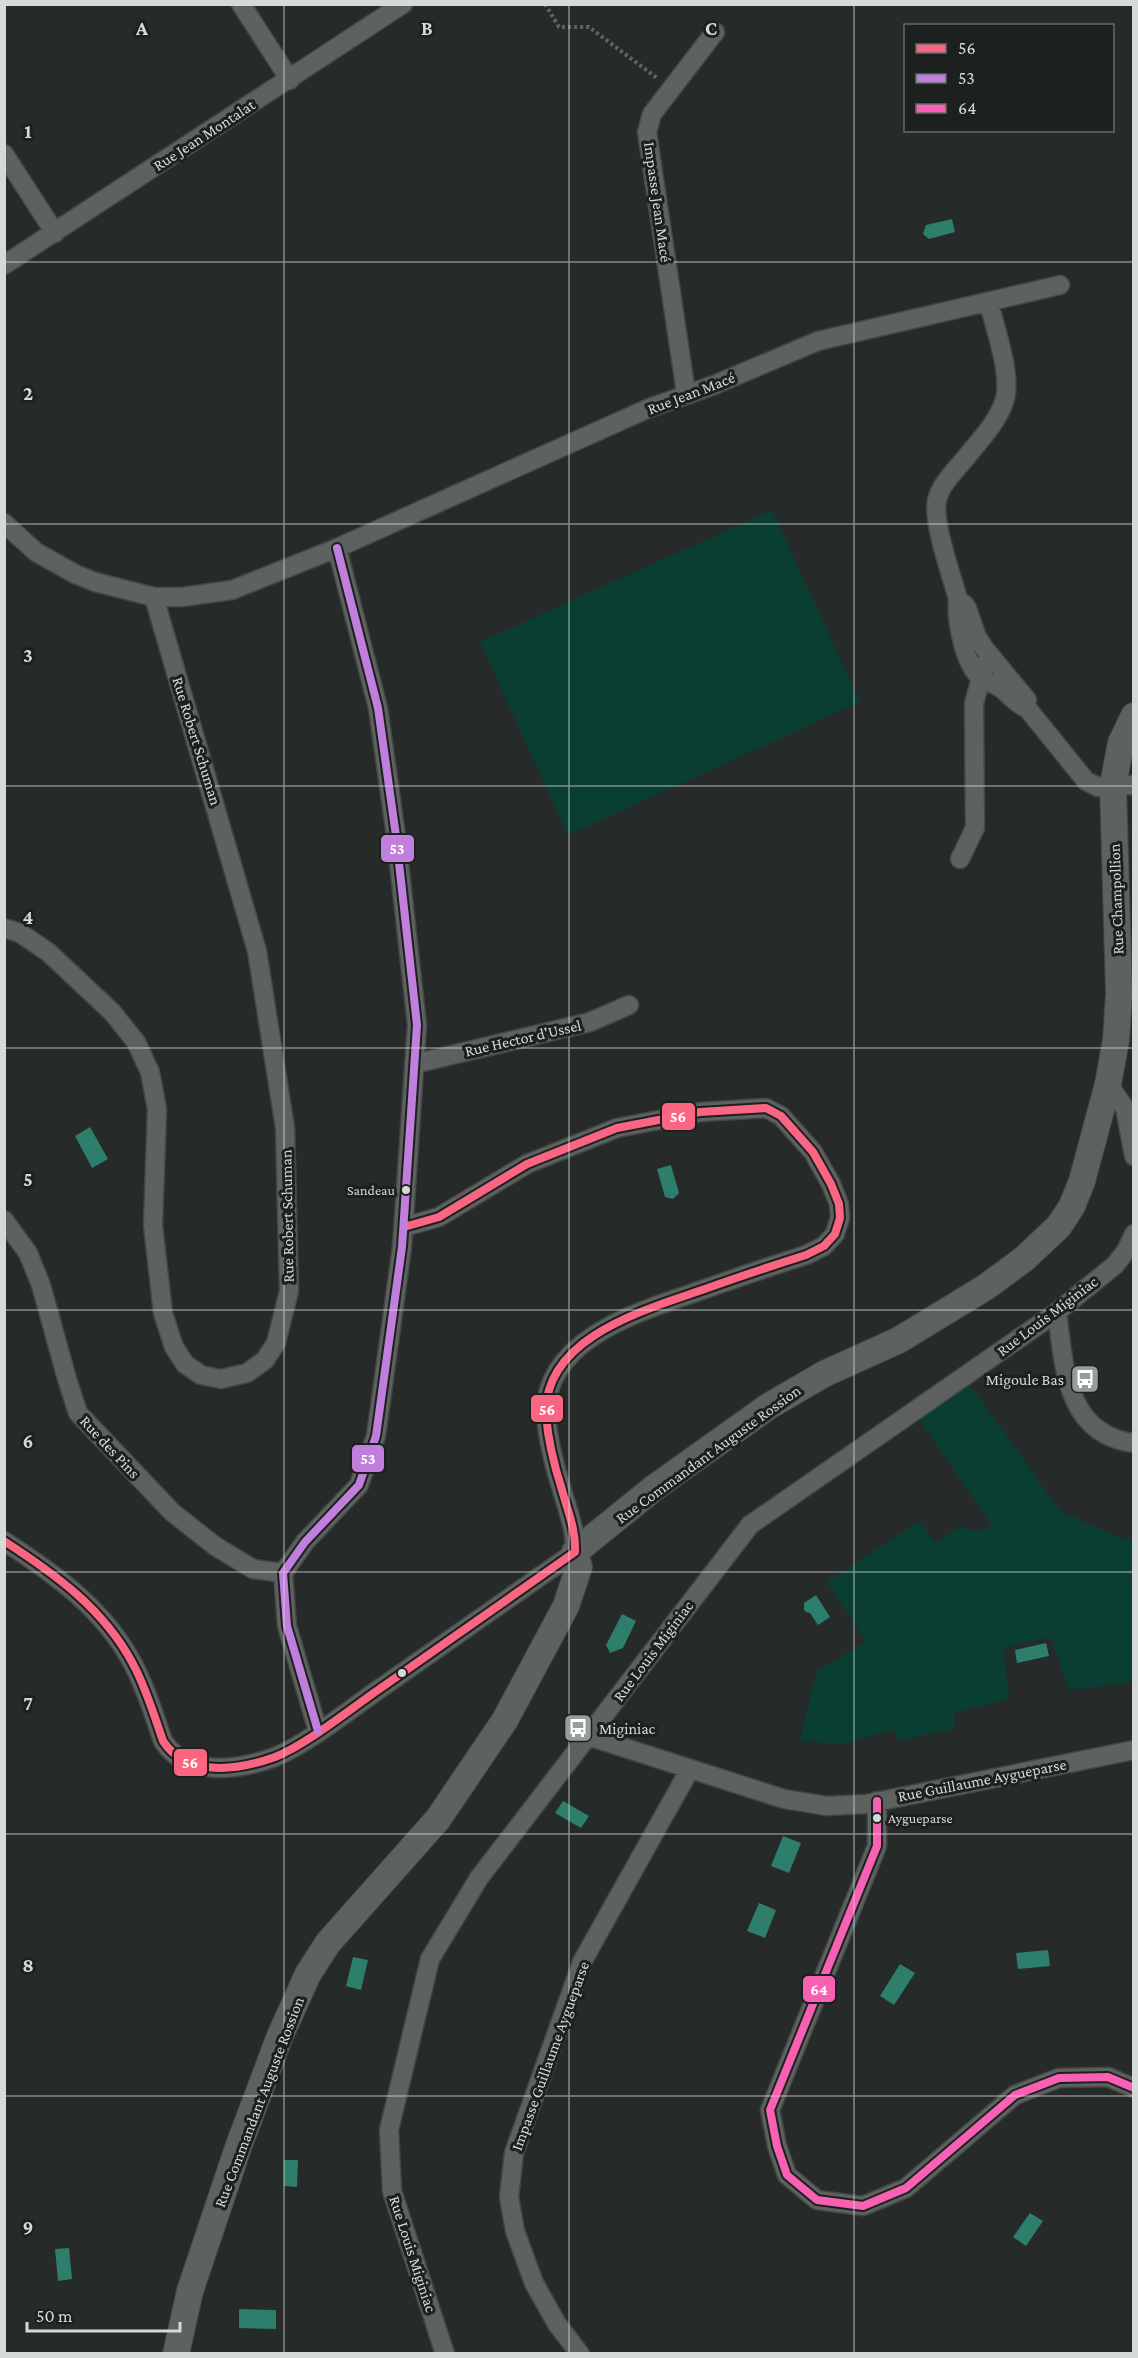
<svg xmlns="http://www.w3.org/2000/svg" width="1138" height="2358" font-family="'Crimson Pro',serif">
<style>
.green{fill:#0b3e33}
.water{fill:#2d7e6a}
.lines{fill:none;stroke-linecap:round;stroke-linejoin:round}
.street-casing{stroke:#434645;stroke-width:21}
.secondary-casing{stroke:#434645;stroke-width:28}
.path{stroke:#626464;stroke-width:4;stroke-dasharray:3 3;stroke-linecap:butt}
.street{stroke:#5d615f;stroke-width:18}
.secondary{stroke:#5d615f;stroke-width:26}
.bus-1-casing{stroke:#1c2120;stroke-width:12}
.bus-2-casing{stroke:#1c2120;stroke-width:12}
.bus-3-casing{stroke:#1c2120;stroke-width:12}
.bus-1{stroke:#fa6682;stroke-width:8}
.bus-2{stroke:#c07fdc;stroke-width:8}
.bus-3{stroke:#f860b3;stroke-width:8}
.grid{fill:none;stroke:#d5d9d8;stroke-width:1.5;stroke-opacity:0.55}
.bus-dot{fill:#d5d9d8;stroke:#1c2120;stroke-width:2}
.labels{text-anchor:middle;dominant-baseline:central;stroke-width:6;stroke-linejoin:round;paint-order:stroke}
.bus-label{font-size:14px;fill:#d5d9d8;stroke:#1c2120;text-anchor:end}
.street-label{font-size:16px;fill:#d5d9d8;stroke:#1c2120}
.poi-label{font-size:16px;fill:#d5d9d8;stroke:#1c2120;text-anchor:end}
.grid-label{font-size:20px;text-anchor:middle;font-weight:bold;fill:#d5d9d8;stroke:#1c2120;stroke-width:6;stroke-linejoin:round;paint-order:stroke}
.line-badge{stroke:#1c2120;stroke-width:2}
.badge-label{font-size:16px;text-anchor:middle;font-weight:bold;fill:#fff}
</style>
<rect width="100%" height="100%" fill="#262a28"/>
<path class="green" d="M772,510L860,702L568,835L480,642Z
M969,1383L1060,1511L1121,1538L1133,1539V1682L1068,1690L1051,1637L1003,1648L1010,1699L953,1713L955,1728L898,1741L894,1730L843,1744L800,1741L816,1672L866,1641L827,1582L919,1521L936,1543L961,1526C971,1533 982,1530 992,1525L919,1419Z"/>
<path class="water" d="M952,219L955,232L929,239L923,234L926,225Z
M90,1127L108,1159L92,1168L75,1136Z
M671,1165L679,1193L673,1199L665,1197L657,1169Z
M816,1595L830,1617L818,1625L810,1613L806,1612L804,1610V1603Z
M622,1614L636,1621L623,1648L610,1653L606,1645Z
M1046,1643L1049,1656L1017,1663L1015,1650Z
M563,1801L589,1816L581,1828L555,1813Z
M783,1836L801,1843L789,1873L771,1866Z
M759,1903L776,1910L765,1938L747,1931Z
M1048,1950L1050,1966L1018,1969L1016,1953Z
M353,1957L368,1960L361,1990L346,1986Z
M900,1964L915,1973L894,2005L880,1996Z
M284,2160H298L297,2187L284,2186Z
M1030,2213L1043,2221L1026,2246L1013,2237Z
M69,2248L72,2279L58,2281L55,2249Z
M239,2309L276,2310V2329L239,2328Z"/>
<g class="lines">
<g class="street-casing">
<path id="street" d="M241,4L290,80
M4,154L55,233
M4,265L403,4
M989,303C995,329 1013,377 1004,402C997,422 981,439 968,455C957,469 941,483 937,500C932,521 952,577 958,599C956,620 964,664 981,678C987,682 996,684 1002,689C1011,696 1015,704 1027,708L1086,781L1098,787L1134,785
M686,393L647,132L652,114L715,32
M4,523L36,552L75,574L95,582L154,597H182L232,590L337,548L647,409L714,385L818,341L1060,285
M964,604L967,608L977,637L984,648L1027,700
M960,859L975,828L974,703L985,664L991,656
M4,928L20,933L48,952L112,1012L136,1042L150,1072L157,1109L153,1225L163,1313L174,1347L185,1364L201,1375L221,1379L247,1373L265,1360L276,1343L289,1291L285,1128L257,951L154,597
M414,1064L590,1022L629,1005
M1108,1084L1125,1108L1134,1156
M4,1220L28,1253L41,1285L67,1379L78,1413L172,1512L215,1546L253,1569L283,1573
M1057,1312C1064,1366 1066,1435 1134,1443
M4,1541C55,1574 104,1609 133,1664C146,1688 154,1715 163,1741C187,1778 239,1770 275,1757C307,1744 349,1710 378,1690C444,1644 509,1598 575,1552C576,1530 568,1512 562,1490C554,1465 548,1441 546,1415C543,1338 644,1310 702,1290C736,1278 771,1266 806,1255L824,1246L835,1234L840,1218L839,1204L831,1184L813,1152L781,1116L766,1108L700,1112L617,1128L527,1164L439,1217L404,1227
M318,1731L287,1626L283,1573L305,1542L359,1485L376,1436L402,1247L417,1025L396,836L378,708L337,548
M588,1736L784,1799L827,1806L866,1804L1134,1750
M877,1801V1846L770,2110L777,2146L787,2175L817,2200L863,2206L906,2188L1015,2095L1059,2078L1108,2077L1134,2088
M445,2354L392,2191L389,2130L430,1959L479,1878L750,1525L1057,1312L1115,1265L1126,1251L1134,1234
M580,2354L557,2324L534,2283L515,2231L509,2197L514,2153L582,1962L690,1769"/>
</g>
<g class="secondary-casing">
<path id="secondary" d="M176,2354L190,2291L239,2145L280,2036L308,1974L328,1943L438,1819L505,1720L566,1606L579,1567L575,1552L654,1488L769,1406L824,1374L899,1340L986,1287L1024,1259L1059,1226L1072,1206L1082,1181L1108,1084L1116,1040L1119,994L1113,785L1121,743L1134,716"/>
</g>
<path class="path" d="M545,4L559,27H589L657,78"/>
<use href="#street" class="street"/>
<use href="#secondary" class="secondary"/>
<g class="bus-1-casing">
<path id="bus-1" d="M4,1541C55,1574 104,1609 133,1664C146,1688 154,1715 163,1741C187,1778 239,1770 275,1757C307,1744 349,1710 378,1690C444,1644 509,1598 575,1552C576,1530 568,1512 562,1490C554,1465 548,1441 546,1415C543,1338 644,1310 702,1290C736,1278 771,1266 806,1255L824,1246L835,1234L840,1218L839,1204L831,1184L813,1152L781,1116L766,1108L700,1112L617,1128L527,1164L439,1217L404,1227"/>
</g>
<g class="bus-2-casing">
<path id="bus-2" d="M318,1731L287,1626L283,1573L305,1542L359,1485L376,1436L402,1247L417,1025L396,836L378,708L337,548"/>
</g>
<g class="bus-3-casing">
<path id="bus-3" d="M877,1801V1846L770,2110L777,2146L787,2175L817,2200L863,2206L906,2188L1015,2095L1059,2078L1108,2077L1134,2088"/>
</g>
<use href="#bus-1" class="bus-1"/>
<use href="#bus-2" class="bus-2"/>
<use href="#bus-3" class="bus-3"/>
</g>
<path class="grid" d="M284,4V2354M569,4V2354M854,4V2354M4,262H1134M4,524H1134M4,786H1134M4,1048H1134M4,1310H1134M4,1572H1134M4,1834H1134M4,2096H1134"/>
<defs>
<g id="bus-square" transform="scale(1.5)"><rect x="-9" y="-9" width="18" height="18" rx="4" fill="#989c9a" stroke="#1c2120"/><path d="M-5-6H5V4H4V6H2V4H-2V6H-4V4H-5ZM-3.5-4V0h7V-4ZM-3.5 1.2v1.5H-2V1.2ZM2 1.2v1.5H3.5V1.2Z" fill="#fff"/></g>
</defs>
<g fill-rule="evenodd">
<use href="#bus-square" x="1085" y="1379"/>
<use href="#bus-square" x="578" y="1728"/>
</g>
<g class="bus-dot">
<circle cx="406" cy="1190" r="5"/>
<circle cx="402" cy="1673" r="5"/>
<circle cx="877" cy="1818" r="5"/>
</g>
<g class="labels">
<g class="bus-label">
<text x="395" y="1190">Sandeau</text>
<text x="888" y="1818" text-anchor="start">Aygueparse</text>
</g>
<g class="street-label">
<text transform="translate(204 135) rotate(-33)">Rue Jean Montalat</text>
<text transform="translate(658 202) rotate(82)">Impasse Jean Macé</text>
<text transform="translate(691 393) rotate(-21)">Rue Jean Macé</text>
<text transform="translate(197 741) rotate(73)">Rue Robert Schuman</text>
<text transform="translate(1116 899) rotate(-92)">Rue Champollion</text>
<text transform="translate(523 1038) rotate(-13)">Rue Hector d'Ussel</text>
<text transform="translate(287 1216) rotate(-91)">Rue Robert Schuman</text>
<text transform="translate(1047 1316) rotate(-37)">Rue Louis Miginiac</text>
<text transform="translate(110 1447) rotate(47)">Rue des Pins</text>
<text transform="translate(708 1454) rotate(-36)">Rue Commandant Auguste Rossion</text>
<text transform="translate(653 1651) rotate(-53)">Rue Louis Miginiac</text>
<text transform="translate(982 1780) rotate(-11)">Rue Guillaume Aygueparse</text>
<text transform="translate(550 2056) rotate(-70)">Impasse Guillaume Aygueparse</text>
<text transform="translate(259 2102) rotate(-69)">Rue Commandant Auguste Rossion</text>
<text transform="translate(413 2254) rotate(72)">Rue Louis Miginiac</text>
</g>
<g class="poi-label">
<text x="1064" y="1379">Migoule Bas</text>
<text x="599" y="1728" text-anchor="start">Miginiac</text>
</g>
</g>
<g class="grid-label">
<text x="142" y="35">A</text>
<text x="427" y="35">B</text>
<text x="711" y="35">C</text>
<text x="28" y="138">1</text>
<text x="28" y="400">2</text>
<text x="28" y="662">3</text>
<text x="28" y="924">4</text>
<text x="28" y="1186">5</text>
<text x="28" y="1448">6</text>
<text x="28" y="1710">7</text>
<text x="28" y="1972">8</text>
<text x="28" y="2234">9</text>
</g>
<g class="line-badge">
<rect x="380" y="834" width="35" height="29" rx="6" fill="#c07fdc"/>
<rect x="661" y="1102" width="35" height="29" rx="6" fill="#fa6682"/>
<rect x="530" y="1394" width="34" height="29" rx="6" fill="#fa6682"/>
<rect x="351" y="1444" width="34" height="29" rx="6" fill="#c07fdc"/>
<rect x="173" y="1748" width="35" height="29" rx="6" fill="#fa6682"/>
<rect x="802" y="1975" width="34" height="28" rx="6" fill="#f860b3"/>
</g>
<g class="badge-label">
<text x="397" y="854">53</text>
<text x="678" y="1122">56</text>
<text x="547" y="1415">56</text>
<text x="368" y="1464">53</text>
<text x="190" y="1768">56</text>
<text x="819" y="1995">64</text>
</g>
<rect width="1138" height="2358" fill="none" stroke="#d5d9d8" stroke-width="12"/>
<rect x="904" y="24" width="210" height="108" fill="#1c2120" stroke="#666b6a" stroke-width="1.5"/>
<rect x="916" y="44" width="30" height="9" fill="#fa6682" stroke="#666b6a" stroke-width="1.5"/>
<text x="958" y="54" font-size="18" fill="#d5d9d8">56</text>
<rect x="916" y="74" width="30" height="9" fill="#c07fdc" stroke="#666b6a" stroke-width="1.5"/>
<text x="958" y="84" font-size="18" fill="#d5d9d8">53</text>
<rect x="916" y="104" width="30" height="9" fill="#f860b3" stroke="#666b6a" stroke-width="1.5"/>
<text x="958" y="114" font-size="18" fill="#d5d9d8">64</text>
<path d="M27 2322v9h153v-9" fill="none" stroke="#d5d9d8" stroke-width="3"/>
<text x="36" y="2322" font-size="18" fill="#d5d9d8" stroke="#1c2120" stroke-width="4.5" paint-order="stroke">50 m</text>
</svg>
